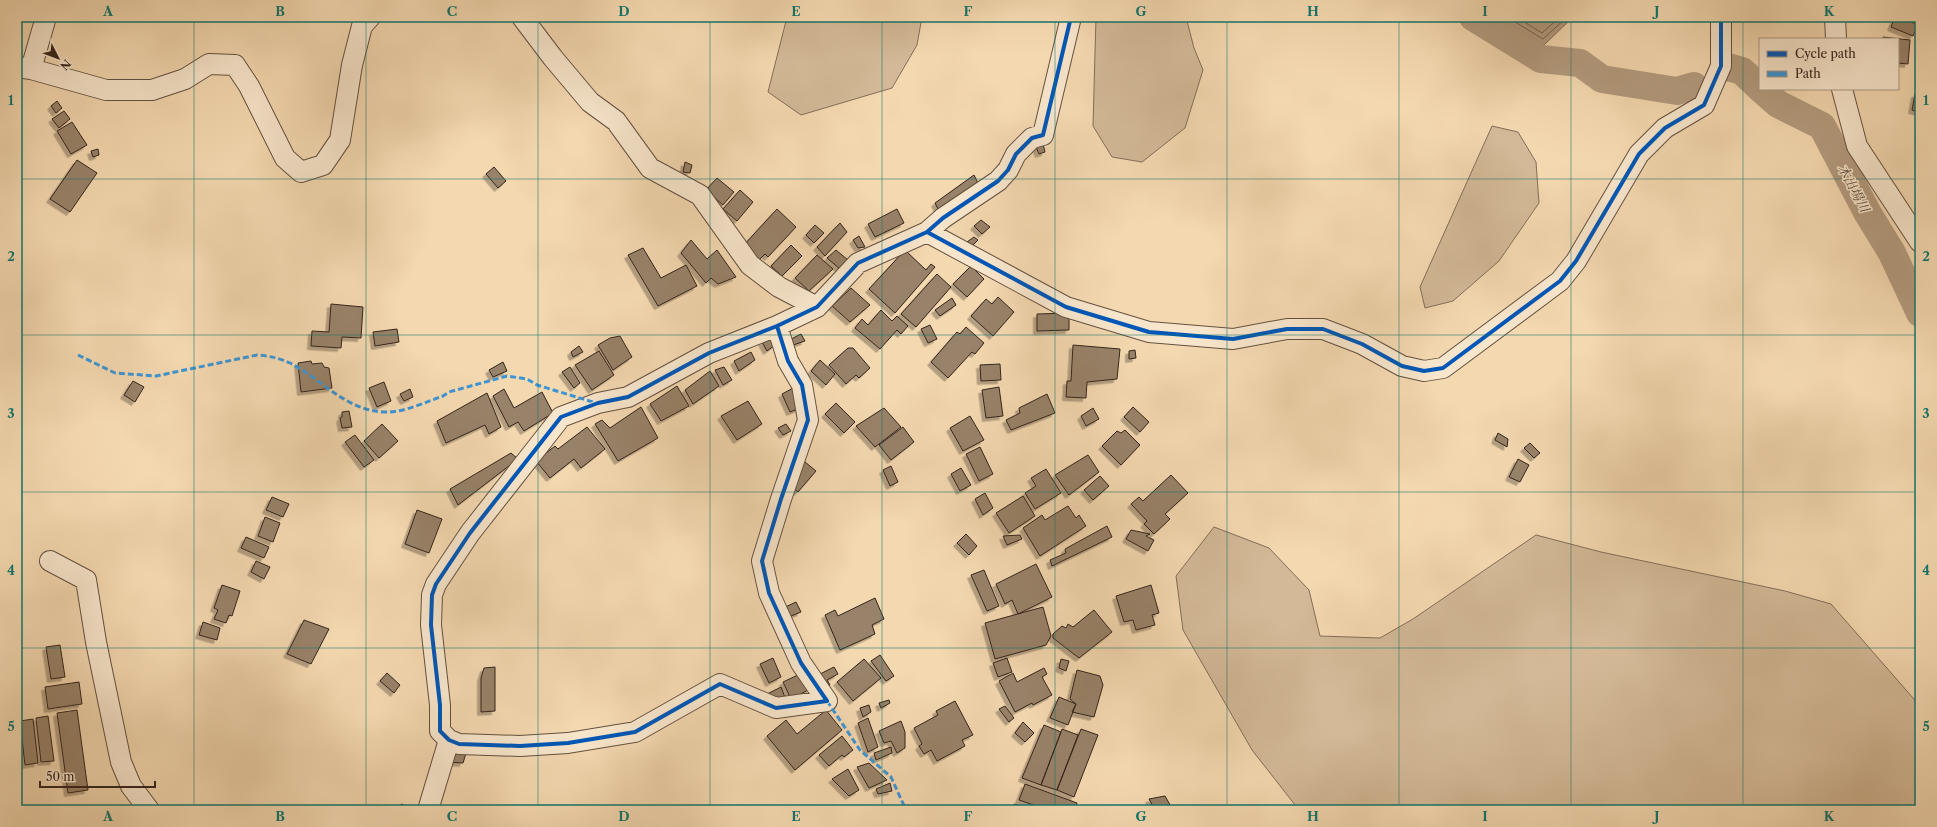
<svg xmlns="http://www.w3.org/2000/svg" width="1937" height="827" font-family="'Libre Caslon Text','Noto Serif JP',serif">
<style>
.green{fill:#d3b997;stroke:#846e5a}
.water{fill:#b39b7e;stroke:#806b57}
.lines{fill:none;stroke-linecap:round;stroke-linejoin:round}
.shore{stroke:#74604d;stroke-width:1}
.river{stroke:#b39b7e;stroke-width:28}
.building{fill:#988269;stroke:#34241c;filter:url(#shadow)}
.minor-casing{stroke:#645141;stroke-width:22}
.minor{stroke:#f8e6cc;stroke-width:20}
.quiet{stroke:#3d95d4;stroke-width:3;stroke-dasharray:6 3;stroke-linecap:butt}
.cycleway-casing{stroke:#f8e6cc;stroke-width:6}
.cycleway{stroke:#0057b8;stroke-width:4}
.grid{fill:none;stroke:#0f766e;stroke-width:1;stroke-opacity:0.55}
.labels{text-anchor:middle;dominant-baseline:central;stroke-width:3;stroke-linejoin:round;paint-order:stroke}
.water-label{font-size:13px;font-style:italic;fill:#5a4839;stroke:#f8e6cc}
.neatline{fill:none;stroke:#0f766e;stroke-width:1.5}
.grid-label{font-size:13px;text-anchor:middle;font-weight:bold;fill:#0f766e}
</style>
<defs>
<filter id="shadow"><feDropShadow dx="-3.5" dy="3.5" stdDeviation="0" flood-color="#0004"/></filter>
</defs>
<rect width="100%" height="100%" fill="#f4d8b0"/>
<filter id="stains"><feTurbulence type="fractalNoise" baseFrequency=".005" numOctaves="4"/><feColorMatrix values="0 0 0 0 .2 0 0 0 0 .09 0 0 0 0 .02 0 0 0 .5 -.17"/></filter>
<radialGradient id="worn" r=".72"><stop offset=".6" stop-color="#630" stop-opacity="0"/><stop offset="1" stop-color="#630" stop-opacity=".3"/></radialGradient>
<path class="green" d="M787,17H922L917,45L892,88L801,115L768,92Z
M1096,17H1186L1194,48L1203,70L1185,128L1142,162L1112,157L1093,126Z
M1492,126L1518,132L1536,162L1539,203L1499,261L1453,301L1425,308L1420,287Z
M1214,527L1269,548L1309,590L1320,636L1380,638L1413,619L1536,535L1601,552L1785,591L1831,604L1920,706V810H1299L1252,750L1183,630L1176,576Z"/>
<path class="water" d="M1499,17H1573L1544,45Z"/>
<g class="lines">
<path class="shore" d="M1507,17L1543,39L1567,17
M1516,17L1542,33L1560,17"/>
<path class="river" d="M1473,17L1541,59L1580,63L1602,79L1677,91L1694,86
M1728,67L1742,71L1760,88
M1761,89L1778,104L1822,126L1867,212L1892,253L1920,313"/>
</g>
<path class="building" d="M1895,17H1899L1918,25L1913,36L1891,27Z
M1883,37L1910,40L1908,64L1898,63V39H1883Z
M1920,93V112L1912,110L1915,94Z
M57,101L62,108L56,113L51,106Z
M64,111L70,119L59,128L52,119Z
M72,122L87,145L71,154L57,131Z
M1043,144L1045,152L1039,154L1036,147Z
M98,149L99,155L93,157L91,151Z
M77,160L97,173L70,212L50,199Z
M685,162L692,165L690,173L683,172Z
M494,167L506,181L498,188L486,174Z
M974,175L980,187L940,213L935,203Z
M717,178L734,192L723,205L706,190Z
M740,190L753,202L737,221L723,209Z
M777,209L796,227L768,257L765,254L759,260L743,246Z
M897,209L904,223L875,237L868,224Z
M981,220L990,227L982,234L974,226Z
M840,223L847,232L825,256L817,247Z
M815,225L824,233L814,243L806,235Z
M859,236L865,247L858,248L853,240Z
M974,237L978,240L973,245L967,242Z
M691,240L707,259L717,250L736,277L718,284L711,278L706,283L681,253Z
M791,245L802,256L782,276L771,266Z
M643,248L661,278L686,265L697,286L658,306L628,255Z
M836,250L848,260L840,269L827,258Z
M905,250L926,270L931,264L935,267L895,313L869,289Z
M817,255L833,269L809,291L795,278Z
M971,266L984,279L967,297L953,284Z
M937,274L951,287L916,327L901,314Z
M851,288L870,305L850,322L832,306Z
M998,297L1014,312L993,336L971,316L986,299L992,304Z
M952,298L956,305L940,316L935,310Z
M331,304L363,307L361,338L342,337L341,348L311,346L312,331L329,332Z
M881,310L892,321L897,316L908,326L901,334L897,330L880,349L855,328L862,319L868,325Z
M1069,313V330L1037,331V314Z
M930,325L937,339L928,343L921,329Z
M966,327L984,343L975,354L972,352L948,378L931,362L957,332L960,334Z
M397,329L399,342L375,346L373,332Z
M801,334L805,341L793,345L791,339Z
M620,336L632,357L613,370L598,345L610,338Z
M772,338L775,345L767,351L762,342Z
M1073,345L1120,349L1117,379L1087,382L1086,398L1066,397L1067,381H1071Z
M579,346L583,352L573,357L571,352Z
M848,348H853L870,368L859,378L856,375L846,384L829,365Z
M1135,350L1136,358L1129,359V351Z
M599,351L614,375L592,390L575,365Z
M751,352L755,360L739,371L734,361Z
M820,360L835,374L826,385L811,371Z
M311,361L312,364L322,363L324,367L329,368L332,388L301,392L298,363Z
M503,362L507,371L493,377L489,370Z
M1000,364L1001,380L981,381L980,365Z
M570,367L580,383L574,388L562,372Z
M724,367L732,380L723,385L715,370Z
M710,371L719,386L693,404L685,390Z
M133,381L144,387L135,402L124,395Z
M384,382L391,401L377,407L369,388Z
M677,386L689,406L661,421L650,404Z
M795,387L803,407L790,412L782,394Z
M999,387L1003,416L986,418L982,390Z
M410,389L413,397L404,401L400,394Z
M504,389L514,408L542,392L553,413L524,431L518,422L509,427L493,396Z
M487,393L501,427L489,434L485,425L446,443L437,421Z
M1047,394L1055,413L1011,430L1006,420L1020,413L1019,408Z
M748,401L762,424L737,440L721,416Z
M836,403L855,422L844,433L825,414Z
M641,407L658,438L618,461L595,424L602,420L610,428Z
M1133,407L1149,422L1140,432L1124,417Z
M884,408L901,427L875,447L856,426Z
M1093,408L1099,419L1086,426L1081,416Z
M349,411L352,427L342,428L340,418L342,417V412Z
M970,416L984,440L963,451L950,428Z
M382,424L398,441L379,458L364,441Z
M786,424L791,431L783,435L778,428Z
M587,427L605,449L581,468L574,459L550,478L536,461L555,446L558,449Z
M903,427L914,442L891,460L879,445Z
M1125,430L1140,445L1121,465L1102,446L1117,431L1121,433Z
M1498,433L1508,439L1507,447L1495,440Z
M355,435L374,460L364,467L345,442Z
M1530,443L1540,453L1534,458L1524,448Z
M980,447L993,474L979,481L966,454Z
M511,453L518,459L458,505L450,489Z
M1088,455L1099,472L1069,495L1055,475Z
M1518,459L1529,465L1520,482L1509,477Z
M805,462L816,471L798,492L787,483Z
M891,466L898,482L890,486L883,470Z
M961,468L971,485L960,491L951,474Z
M1046,469L1061,493L1035,509L1025,493L1036,486L1031,478Z
M1171,475L1188,493L1165,514L1170,519L1154,534L1144,524L1147,521L1131,504L1139,497L1143,501Z
M1100,476L1109,486L1093,500L1084,490Z
M985,493L993,508L983,515L975,499Z
M1023,496L1035,516L1009,533L996,513Z
M272,497L289,504L283,517L266,510Z
M1068,506L1076,518L1079,515L1086,526L1040,556L1023,528L1042,515L1045,520Z
M417,510L442,519L429,553L405,544Z
M265,517L280,523L273,542L258,536Z
M1107,526L1112,537L1052,566L1050,560L1066,553L1065,549Z
M1131,530L1150,534L1146,536L1154,540L1148,551L1126,539Z
M966,534L977,546L969,555L957,543Z
M1020,535L1022,539L1007,545L1003,536Z
M246,537L269,547L264,558L241,548Z
M256,561L270,567L264,579L251,572Z
M1036,564L1052,597L1018,614L1012,600L1005,604L996,584Z
M984,570L999,606L987,611L971,575Z
M222,585L240,591L232,616L229,615L226,623L214,619L218,610L214,608Z
M1151,585L1159,613L1152,615L1155,625L1136,630L1133,620L1124,622L1116,596Z
M875,598L884,619L872,625L875,634L840,650L825,615L835,610L838,616Z
M796,602L801,612L786,618L781,609Z
M1043,607L1051,636L1046,645L995,659L985,623Z
M1094,610L1112,632L1079,658L1053,638V634L1062,626L1066,628L1068,624L1073,627Z
M304,620L329,629L311,664L287,654Z
M203,622L220,628L217,640L199,635Z
M60,645L65,677L51,679L46,647Z
M880,655L894,676L886,681L871,661Z
M773,658L781,677L769,683L760,664Z
M1007,658L1012,672L998,677L993,663Z
M864,659L881,678L853,701L837,682Z
M1061,659L1069,661L1066,671L1059,668Z
M495,667V711L481,712V678L484,668Z
M834,667L838,674L827,680L830,685L824,688L816,676Z
M1044,668L1047,674L1042,677L1052,695L1033,705L1032,703L1015,712L999,681L1013,673L1017,682Z
M1077,670L1100,676L1103,685L1094,717L1072,712L1076,704L1070,699Z
M387,673L400,685L394,693L380,681Z
M802,673L810,689L791,699L783,682Z
M79,682L82,704L48,709L45,687Z
M781,687L786,700L772,703L767,694Z
M1059,697L1076,704L1068,725L1050,718Z
M889,700L890,703L881,708L879,703Z
M955,701L973,735L962,740L965,746L937,761L931,750L924,754L919,746L922,744L914,728L938,715L936,711Z
M869,705L871,712L863,717L860,708Z
M1005,706L1014,718L1009,722L999,709Z
M77,710L88,790L68,793L57,713Z
M826,710L842,730L795,770L767,736L786,720L797,734Z
M48,716L54,761L41,762L36,718Z
M868,718L878,747L868,752L858,723Z
M33,719L38,763L25,765L20,721Z
M901,721L905,732V748L897,753L891,741L884,743L879,731Z
M1023,722L1034,733L1025,742L1015,733Z
M1044,725L1061,732L1041,785L1022,778Z
M1062,729L1078,735L1057,790L1041,785Z
M1081,729L1098,735L1074,797L1057,790Z
M842,736L853,750L844,757L842,755L829,766L819,755Z
M891,747L892,753L876,760L874,753Z
M451,748L467,750L463,763L447,762Z
M869,763L887,780L869,788L857,767Z
M848,769L859,790L849,796L832,779Z
M890,783L892,791L878,794L876,789Z
M1025,784L1077,803L1075,810H1048L1019,800Z
M1165,796L1173,810H1155L1149,799Z
M401,804L414,809L413,810H400Z
M1014,804L1034,810H1012Z"/>
<g class="lines">
<g class="minor-casing">
<path id="minor" d="M522,17L553,58L590,102L616,121L650,168L700,195L750,265L779,287L817,307
M1835,17L1836,39
M17,67L31,69L106,90H152L185,79L209,64L235,65L249,86L285,158L301,172L323,165L340,140L352,65L362,26L370,17
M31,69L46,17
M1842,89L1857,146L1920,242
M927,232L1066,307L1149,332L1233,339L1287,329H1323L1362,344L1402,366L1424,371L1443,368L1560,281L1576,261L1639,154L1665,128L1704,105L1721,66V17
M777,326L788,361L802,385L808,420L781,499L762,561L769,593L801,663L827,701L776,708L720,684L635,732L568,743L520,746L459,744L449,740L440,731V705L431,625L432,595L436,584L470,533L561,417L598,403L628,397L709,353L777,326L817,307L858,263L927,232L943,218L998,181L1008,170L1016,154L1032,138L1043,135L1071,17
M50,561L86,580L96,642L121,762L131,786L149,810
M428,810L449,740"/>
</g>
<use href="#minor" class="minor"/>
<path class="quiet" d="M78,355L115,373L156,376L257,355C269,356 279,358 290,363C323,380 347,412 387,412C405,412 426,402 443,396L449,392L507,376L527,379L537,385L596,403
M827,701L860,750L891,777L906,810"/>
<g class="cycleway-casing">
<path id="cycleway" d="M927,232L1066,307L1149,332L1233,339L1287,329H1323L1362,344L1402,366L1424,371L1443,368L1560,281L1576,261L1639,154L1665,128L1704,105L1721,66V17
M777,326L788,361L802,385L808,420L781,499L762,561L769,593L801,663L827,701L776,708L720,684L635,732L568,743L520,746L459,744L449,740L440,731V705L431,625L432,595L436,584L470,533L561,417L598,403L628,397L709,353L777,326L817,307L858,263L927,232L943,218L998,181L1008,170L1016,154L1032,138L1043,135L1071,17"/>
</g>
<use href="#cycleway" class="cycleway"/>
</g>
<path class="grid" d="M194,17V810M366,17V810M538,17V810M710,17V810M882,17V810M1055,17V810M1227,17V810M1399,17V810M1571,17V810M1743,17V810M17,179H1920M17,335H1920M17,492H1920M17,648H1920"/>
<g class="labels">
<g class="water-label">
<text transform="translate(1854 188) rotate(62)">木出場川</text>
</g>
</g>
<rect width="1937" height="827" fill="none" stroke="#f4d8b0" stroke-width="44"/>
<rect x="1759" y="38" width="140" height="52" fill="#f8e6cc" stroke="#aa9886"/>
<rect x="1767" y="51" width="20" height="6" fill="#0057b8" stroke="#aa9886"/>
<text x="1795" y="58" font-size="12" fill="#34241c">Cycle path</text>
<rect x="1767" y="71" width="20" height="6" fill="#3d95d4" stroke="#aa9886"/>
<text x="1795" y="78" font-size="12" fill="#34241c">Path</text>
<g transform="translate(58 58) rotate(132)" stroke="#f8e6cc" stroke-width="3" paint-order="stroke">
<path d="M0-3L7 15L0 10L-7 15Z" fill="#34241c"/>
<text y="-6" font-size="11" font-weight="bold" text-anchor="middle" fill="#34241c">N</text>
</g>
<path d="M40 781v6h115v-6" fill="none" stroke="#34241c" stroke-width="2"/>
<text x="46" y="781" font-size="12" fill="#34241c" stroke="#f8e6cc" stroke-width="3" paint-order="stroke">50 m</text>
<rect x="22" y="22" width="1893" height="783" class="neatline"/>
<g class="grid-label">
<text x="108" y="16">A</text>
<text x="280" y="16">B</text>
<text x="452" y="16">C</text>
<text x="624" y="16">D</text>
<text x="796" y="16">E</text>
<text x="968" y="16">F</text>
<text x="1141" y="16">G</text>
<text x="1313" y="16">H</text>
<text x="1485" y="16">I</text>
<text x="1657" y="16">J</text>
<text x="1829" y="16">K</text>
<text x="11" y="105">1</text>
<text x="1926" y="105">1</text>
<text x="11" y="261">2</text>
<text x="1926" y="261">2</text>
<text x="11" y="418">3</text>
<text x="1926" y="418">3</text>
<text x="11" y="575">4</text>
<text x="1926" y="575">4</text>
<text x="11" y="731">5</text>
<text x="1926" y="731">5</text>
<text x="108" y="821">A</text>
<text x="280" y="821">B</text>
<text x="452" y="821">C</text>
<text x="624" y="821">D</text>
<text x="796" y="821">E</text>
<text x="968" y="821">F</text>
<text x="1141" y="821">G</text>
<text x="1313" y="821">H</text>
<text x="1485" y="821">I</text>
<text x="1657" y="821">J</text>
<text x="1829" y="821">K</text>
</g>
<rect width="100%" height="100%" filter="url(#stains)"/>
<rect width="100%" height="100%" fill="url(#worn)"/>
</svg>
